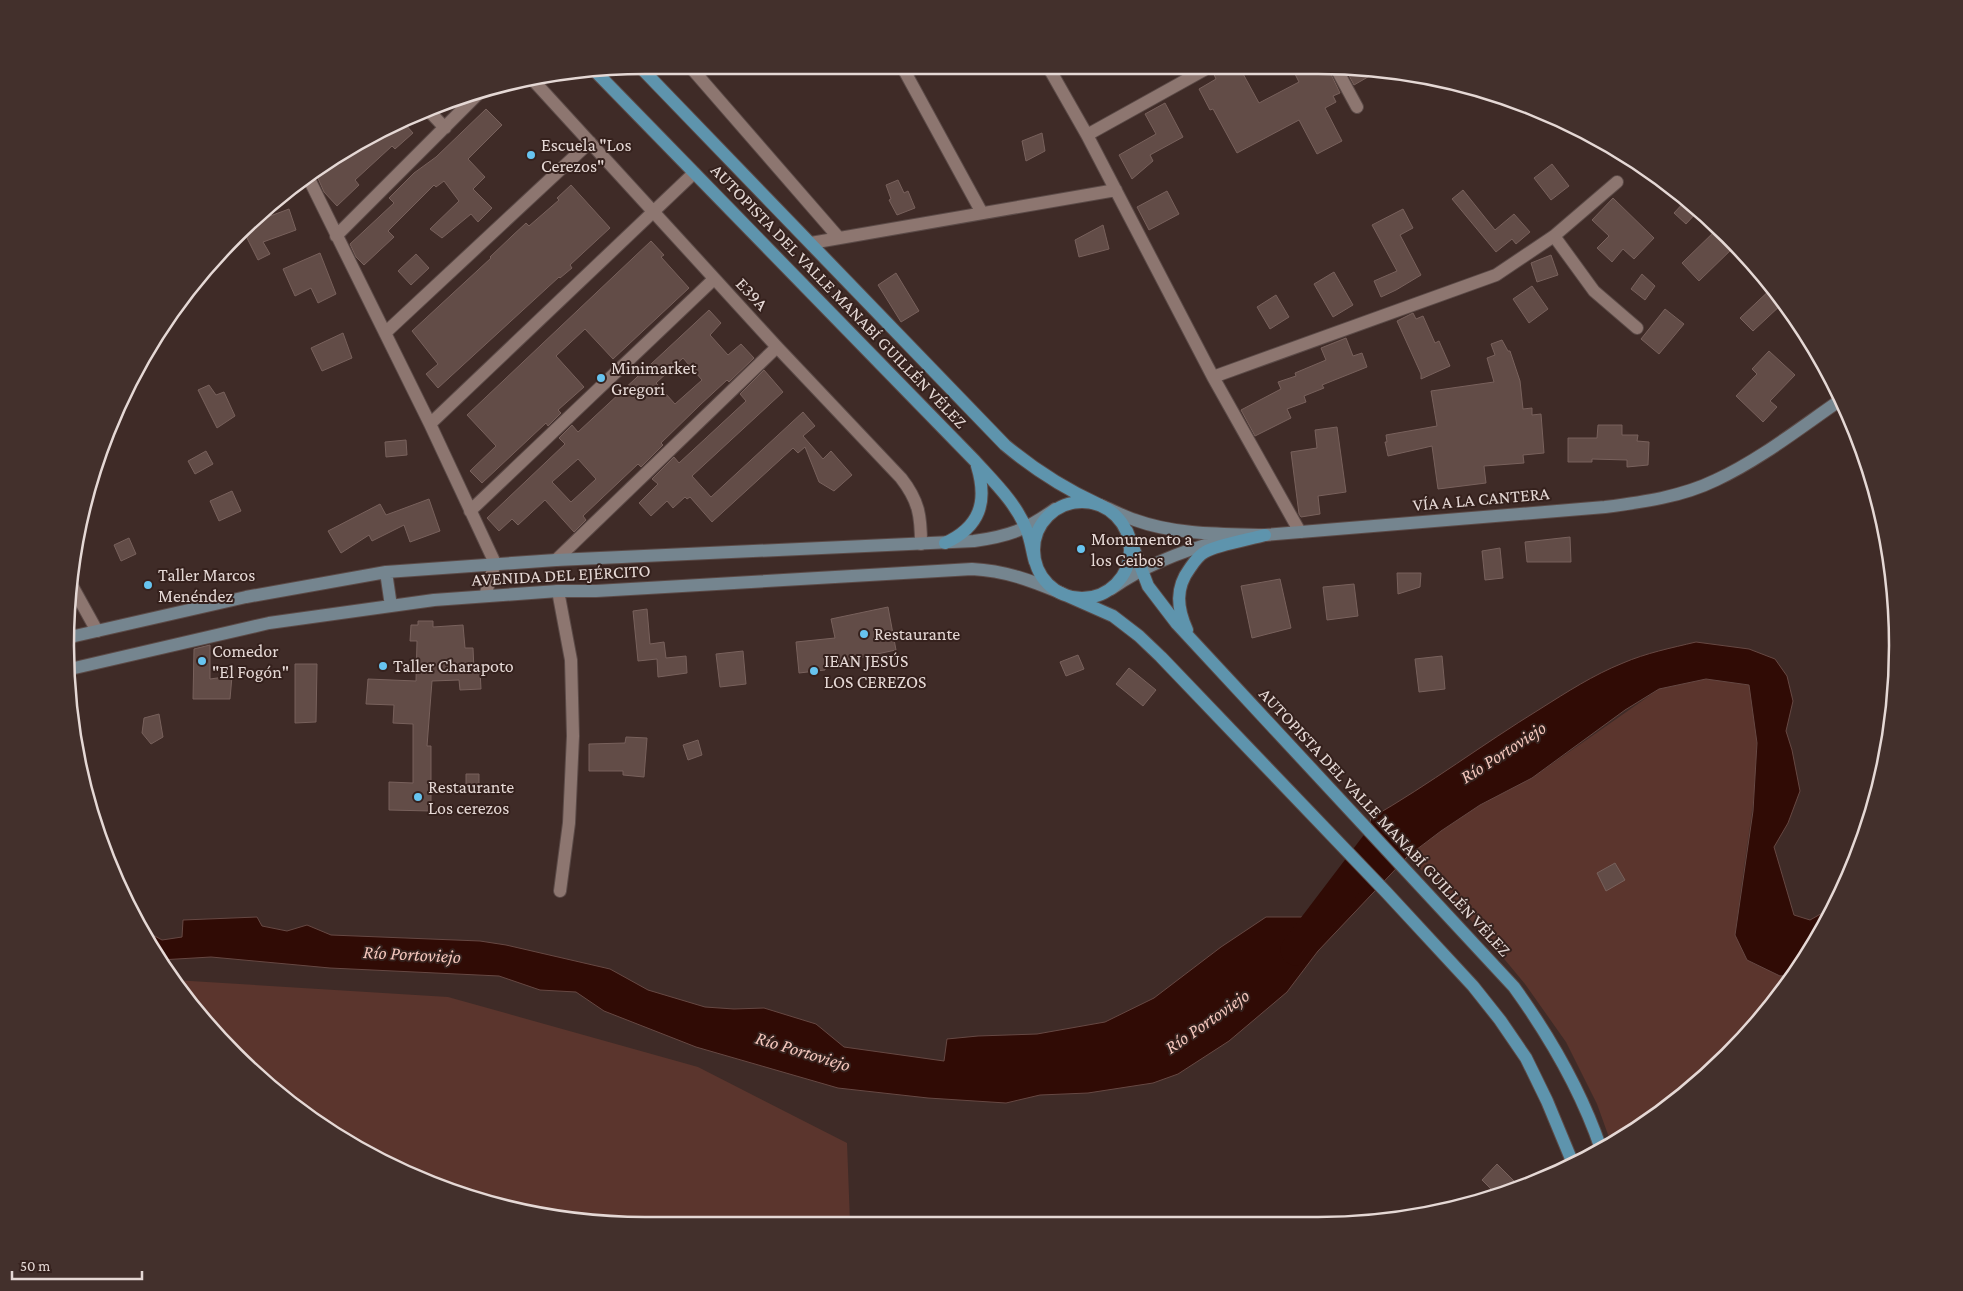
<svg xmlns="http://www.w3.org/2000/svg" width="1963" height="1291" font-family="'Crimson Pro',serif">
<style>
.green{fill:#5b352d}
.water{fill:#300b05;stroke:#664843}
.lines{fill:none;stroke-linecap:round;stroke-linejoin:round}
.river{stroke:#300b05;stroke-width:31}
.building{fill:#624c47;stroke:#78615c;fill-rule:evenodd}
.minor-casing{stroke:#5b4a47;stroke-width:14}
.secondary-casing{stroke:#5b4a47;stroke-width:14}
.primary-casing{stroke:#5b4a47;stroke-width:14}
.minor{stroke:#8d7670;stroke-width:12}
.secondary{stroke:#75858f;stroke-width:12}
.primary{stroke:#5e94ad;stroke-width:12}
.poi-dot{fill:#67c4f0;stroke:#35211d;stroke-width:2}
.labels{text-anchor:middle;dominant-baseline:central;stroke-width:4;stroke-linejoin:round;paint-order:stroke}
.poi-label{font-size:18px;fill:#e5d8d5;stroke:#35211d;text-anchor:start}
.street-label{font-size:18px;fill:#e5d8d5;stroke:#35211d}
.water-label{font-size:19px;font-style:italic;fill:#f5c7bd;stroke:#35211d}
.rim{fill:none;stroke:#e5d8d5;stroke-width:2.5}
</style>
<rect width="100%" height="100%" fill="#3f2b27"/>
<path class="green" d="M1706,679L1749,685C1766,741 1751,817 1743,874C1740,894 1738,914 1735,935L1780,976L1792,975L1754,1028L1671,1106L1611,1143L1597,1104L1566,1042L1525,984L1481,931L1408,856L1441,831L1480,805L1532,778L1659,689Z
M174,980L448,997L698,1067L847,1143L850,1222L570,1221L423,1182L355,1148L270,1087L208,1026Z"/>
<path class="water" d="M1696,642L1749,649L1775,659L1787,676L1793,701L1786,731L1792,750L1800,791L1788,823L1774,847L1794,915L1810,920L1833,907L1820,935L1792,975L1780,976L1747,960L1735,935L1753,811L1757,743L1749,685L1706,679L1659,689L1625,710L1532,778L1480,805L1441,831L1408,856L1318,951L1287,992L1229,1041L1178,1074L1153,1083L1088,1093L1040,1095L1006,1103L928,1098L838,1088L696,1047L604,1011L576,992L540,990L499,976L330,968L211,957L160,960L141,932L144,930L162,940L182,937L183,920L257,917L262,926L287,931L307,925L331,935L480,941L506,945L610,969L648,990L705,1007L734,1009L764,1008L816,1024L844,1047L944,1061L947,1039L978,1036L1037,1034L1105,1022L1154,998L1221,947L1266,917H1326L1352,888L1371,818C1430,784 1483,744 1540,709C1567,692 1593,675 1623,663C1646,653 1671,648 1696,642Z
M1879,781L1867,832L1863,840V830Z"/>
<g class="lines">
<path class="river" d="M1296,950L1375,846L1384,839"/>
</g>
<path class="building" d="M1212,70H1241L1259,103L1299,82L1293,70H1329L1340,93L1333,96L1336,102L1325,108L1342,141L1317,154L1299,120L1237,153L1213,109L1210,110L1199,89L1216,79Z
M1346,70H1380L1354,85Z
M1165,103L1183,137L1150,155L1153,161L1132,179L1119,155L1156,134L1145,114Z
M486,109L502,125L468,159L485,177L473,189L492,208L478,222L471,214L442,238L430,229L459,201L444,181L436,187L434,185L388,231L394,237L364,265L356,257L350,244L394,203L389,198L414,173L436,157Z
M404,123L413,133L395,149L392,146L355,180L359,185L337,206L324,192L317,176L341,154Z
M1042,133L1045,151L1026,161L1022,141Z
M1552,164L1569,186L1551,200L1534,178Z
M898,180L904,193L908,191L915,208L897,215L889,200L891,199L886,185Z
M571,185L610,228L570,265L572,268L560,278L559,277L438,388L426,374L438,364L412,331L491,258L490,257L512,236L526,223L529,226L559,200L557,198Z
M1463,190L1495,230L1514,214L1530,232L1516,244L1512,239L1496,252L1452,199Z
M1167,191L1179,214L1149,230L1137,207Z
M1613,198L1654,238L1634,259L1623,249L1612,262L1597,248L1609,236L1592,220Z
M1686,200L1698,211L1686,224L1674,213Z
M289,209L296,230L263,242L270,254L258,260L243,230L262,219Z
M1403,209L1413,228L1400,235L1421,275L1396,290L1381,297L1374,281L1397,271L1372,225Z
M1103,225L1109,249L1079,257L1075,240Z
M1718,228L1735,246L1699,281L1682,263Z
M651,241L664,255L661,257L689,288L613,359L585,329L556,356L584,387L558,410L561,413L548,426L546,423L482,483L470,471L496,446L467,415Z
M320,253L336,294L318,303L311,288L295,296L283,269Z
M416,254L429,268L411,285L398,271Z
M1551,255L1558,275L1537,282L1531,263Z
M1334,272L1353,305L1333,317L1314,284Z
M896,273L919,311L901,322L878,285Z
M1642,274L1655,286L1645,300L1631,289Z
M1532,286L1548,309L1529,323L1513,299Z
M1773,287L1783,300L1780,303L1782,304L1753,331L1740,318Z
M1276,295L1289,317L1270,329L1257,307Z
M1665,309L1684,324L1659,354L1641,339Z
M709,310L721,323L710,335L728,355L741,344L754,358L729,382L727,380L700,405L661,443L663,445L641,467L638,464L583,516L586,520L574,532L545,500L518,525L512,519L499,531L487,518L565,444L559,438L572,425L578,432ZM683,358L702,380L675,404L656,383ZM578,459L596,479L571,502L552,482Z
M1413,313L1416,319L1423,316L1435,343L1439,341L1450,366L1421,379V374L1397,321Z
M343,333L352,358L322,371L311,348Z
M1346,338L1353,356L1362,353L1367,367L1322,385L1324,388L1304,396L1306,402L1287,409L1291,418L1255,436L1241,410L1281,389L1278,382L1296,376L1295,373L1326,360L1321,348Z
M1502,340L1508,351H1510L1520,381L1523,409L1532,408V415L1541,414L1544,453L1523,455L1524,463L1484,466L1486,483L1438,489L1432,446L1388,456L1385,442H1387L1386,435L1437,426L1431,391L1494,382L1487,358L1495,355L1491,344Z
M1769,351L1795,375L1770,401L1777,407L1763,422L1736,396L1757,374L1752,369Z
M764,370L783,392L692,476L711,497L803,412L815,426L803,436L823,459L831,451L852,475L834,491L819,482L805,447L798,453L793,448L712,522L690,497L687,499L685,497L673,508L667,501L651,516L639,503L658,484L652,479L674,457L679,463L746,401L740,394Z
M209,385L216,395L224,392L235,416L217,428L198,390Z
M1598,425H1622V435H1638L1637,441L1649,442L1648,465L1627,467V460L1592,459V462H1568V438H1597Z
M1337,427L1346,492L1318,496L1320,514L1301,517L1299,514L1291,452L1317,448L1315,430Z
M406,440L407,455L386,457L385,442Z
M206,451L213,464L195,474L188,461Z
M232,491L241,511L219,521L210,501Z
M429,499L440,531L410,542L404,525L372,541L369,535L341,553L328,531L380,504L386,515Z
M1570,537L1571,562H1527L1525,542Z
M129,538L136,554L121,561L114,545Z
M1500,548L1503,578L1485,580L1482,551Z
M1397,573H1421L1420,587L1398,594Z
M1280,579L1291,628L1252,638L1241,586Z
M1354,584L1358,616L1327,620L1323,587Z
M888,607L896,650L825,665V670L799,673L796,642L835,638L831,619Z
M647,609L650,644L664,642L666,658L686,656L687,673L658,677L657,659L638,661L633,611Z
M418,621H433V627L463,625L465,648H473L474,670H480L481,689L460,690L459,680L432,681L427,746H431V811L389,810V782L413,783V724L393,723L394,705L366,704L368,679L416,681L417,641H410L411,625H418Z
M210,645V679L232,676L230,699H193L194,649Z
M743,651L746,684L720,687L716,654Z
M1078,655L1084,669L1066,676L1060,662Z
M1442,656L1445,689L1419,692L1415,659Z
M295,664H317L316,722L295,723Z
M1129,668L1156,690L1143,706L1116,684Z
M159,714L163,737L151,744L142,733L144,718Z
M626,737L647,738L644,777L623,775V771H589V744L625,743Z
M698,740L702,755L688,760L683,745Z
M466,774H479V787L466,788Z
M1615,863L1625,880L1606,891L1597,873Z
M1497,1164L1514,1181L1497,1195L1482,1180Z"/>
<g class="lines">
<g class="minor-casing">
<path id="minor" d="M693,70L839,238
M904,70L982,213
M1050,70L1087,135L1213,377L1300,532
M1337,70L1357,107
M532,79L777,347L901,478C919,501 921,516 921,544
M429,111L445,128
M1087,135L1204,70
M307,175L430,424L495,563L485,596
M336,236L482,90
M1554,236L1594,291L1637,328
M811,243L1116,190
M385,333L590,142
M1213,377L1496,275L1554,236L1617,182
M430,424L694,173
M470,511L714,279
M556,560L777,347
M71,584L97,631
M558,591L571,660L573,736L569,823L560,891"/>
</g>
<g class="secondary-casing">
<path id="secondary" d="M1100,505C1112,510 1123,516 1135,520C1176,535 1222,534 1265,535L1605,507C1643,502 1681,497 1716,480C1761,459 1801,427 1842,399
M386,572L391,606
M1111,589C1144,566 1181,551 1220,541
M66,638L246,597L386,572L556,560L974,541C1009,536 1026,530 1055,509
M66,670L269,623L434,600L558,591H596L972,569C1006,571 1030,580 1061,593"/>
</g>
<g class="primary-casing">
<path id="primary" d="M594,70L975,461C994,482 1017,504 1027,531C1031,541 1032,552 1035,562
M643,70L1005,445C1035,470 1065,489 1100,505
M1034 550a48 48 0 1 1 96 0a48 48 0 1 1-96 0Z
M1127,531L1148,586L1177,624L1514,987C1550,1037 1581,1090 1601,1149
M945,543C980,527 988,502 977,466
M1061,593L1113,616L1139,636L1161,657L1386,892L1473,986L1500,1020L1526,1058L1547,1101L1574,1166
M1187,630C1177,608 1175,588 1190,568C1194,562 1199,555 1205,552C1216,545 1251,539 1265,535"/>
</g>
<use href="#minor" class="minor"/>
<use href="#secondary" class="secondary"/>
<use href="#primary" class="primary"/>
</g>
<g class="poi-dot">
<circle cx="531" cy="155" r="5"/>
<circle cx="601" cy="378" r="5"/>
<circle cx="1081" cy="549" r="5"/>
<circle cx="148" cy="585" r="5"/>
<circle cx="864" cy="634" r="5"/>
<circle cx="202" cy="661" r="5"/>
<circle cx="383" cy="666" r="5"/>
<circle cx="814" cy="671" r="5"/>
<circle cx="418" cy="797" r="5"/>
</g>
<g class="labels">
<g class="poi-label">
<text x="541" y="145">Escuela "Los<tspan x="541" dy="21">Cerezos"</tspan></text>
<text x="611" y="368">Minimarket<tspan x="611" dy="21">Gregori</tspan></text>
<text x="1091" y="539">Monumento a<tspan x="1091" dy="21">los Ceibos</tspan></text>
<text x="158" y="575">Taller Marcos<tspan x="158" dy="21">Menéndez</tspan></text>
<text x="874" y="634">Restaurante</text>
<text x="212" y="651">Comedor<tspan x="212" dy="21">"El Fogón"</tspan></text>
<text x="824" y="661">IEAN JESÚS<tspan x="824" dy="21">LOS CEREZOS</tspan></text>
<text x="393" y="666">Taller Charapoto</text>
<text x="428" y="787">Restaurante<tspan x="428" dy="21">Los cerezos</tspan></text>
</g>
<g class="street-label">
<text transform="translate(752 294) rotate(47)">E39A</text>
<text transform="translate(839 296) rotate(46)">AUTOPISTA DEL VALLE MANABÍ GUILLÉN VÉLEZ</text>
<text transform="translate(1481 499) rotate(-5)">VÍA A LA CANTERA</text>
<text transform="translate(561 575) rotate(-3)">AVENIDA DEL EJÉRCITO</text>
<text transform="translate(1385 822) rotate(47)">AUTOPISTA DEL VALLE MANABÍ GUILLÉN VÉLEZ</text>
</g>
<g class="water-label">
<text transform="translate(1503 752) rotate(-33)">Río Portoviejo</text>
<text transform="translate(412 954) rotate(3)">Río Portoviejo</text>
<text transform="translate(1207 1021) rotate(-35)">Río Portoviejo</text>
<text transform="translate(803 1051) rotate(17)">Río Portoviejo</text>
</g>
</g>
<path d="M0 0H1963V1291H0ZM645 74H1318A571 571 0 0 1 1889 645V646A571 571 0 0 1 1318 1217H645A571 571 0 0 1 74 646V645A571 571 0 0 1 645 74Z" fill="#43302c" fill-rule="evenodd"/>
<path class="rim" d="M645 74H1318A571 571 0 0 1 1889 645V646A571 571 0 0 1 1318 1217H645A571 571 0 0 1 74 646V645A571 571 0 0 1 645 74Z"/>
<path d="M12 1271v8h130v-8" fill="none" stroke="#e5d8d5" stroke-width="2.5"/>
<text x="20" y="1271" font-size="15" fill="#e5d8d5" stroke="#35211d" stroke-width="4" paint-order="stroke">50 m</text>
</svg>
